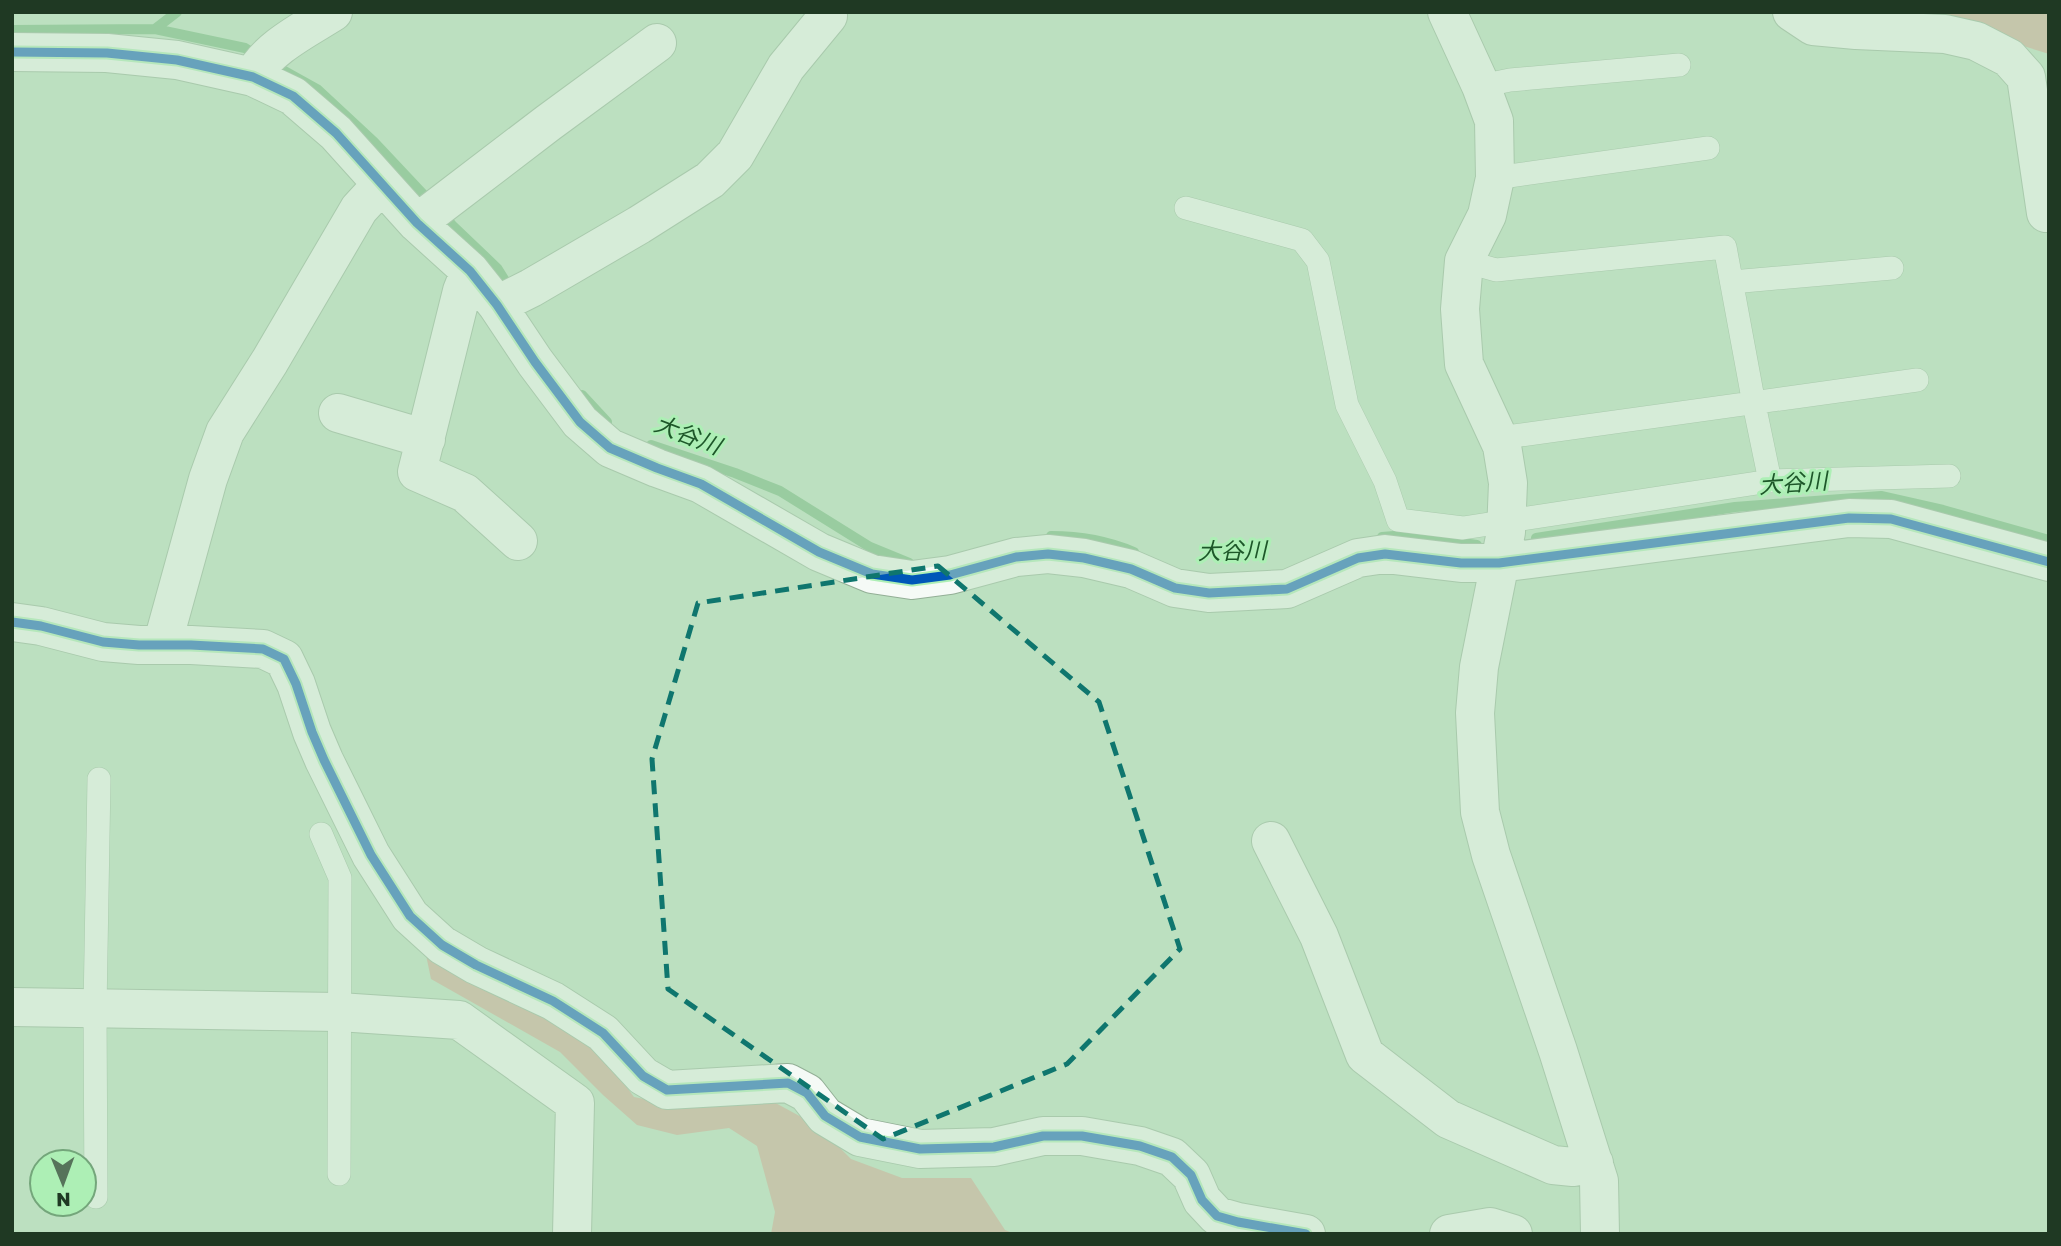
<svg xmlns="http://www.w3.org/2000/svg" width="2061" height="1246" font-family="'Golos Text','Noto Sans JP',sans-serif">
<style>
.forest{fill:#d0a793}
.lines{fill:none;stroke-linecap:round;stroke-linejoin:round}
.stream{stroke:#6fb47a;stroke-width:10}
.service-casing{stroke:#93af96;stroke-width:24}
.minor-casing{stroke:#93af96;stroke-width:40}
.service{stroke:#f5faf6;stroke-width:23}
.minor{stroke:#f5faf6;stroke-width:38}
.cycleway-casing{stroke:#adefb5;stroke-width:13}
.cycleway{stroke:#0057b8;stroke-width:9}
.marked{fill:none;stroke:#0f766e;stroke-width:5;stroke-dasharray:14 9;stroke-linejoin:round}
.labels{text-anchor:middle;dominant-baseline:central;stroke-width:6;stroke-linejoin:round;paint-order:stroke}
.water-label{font-size:23px;font-style:italic;fill:#1d5729;stroke:#adefb5}
</style>
<rect width="100%" height="100%" fill="#bce0c0"/>
<path class="forest" d="M1854,12H2049V54L1972,30Z
M426,955L563,1020L606,1059L634,1097L686,1107L770,1100L818,1126L851,1159L902,1178H971L1005,1230L1015,1234H771L775,1212L757,1146L729,1128L677,1135L637,1125L603,1095L560,1052L431,979Z"/>
<g class="lines">
<path class="stream" d="M155,29L177,12
M12,30L155,29L245,48L258,56
M272,64L317,89L374,142L452,225L497,268L512,292
M582,395L607,422
M651,445L735,473L780,491L870,547L909,563
M1051,536C1079,536 1108,541 1134,552
M1382,537L1406,535L1477,545
M1536,538L1735,507L1881,496L1943,510L2049,540"/>
<g class="service-casing">
<path id="service" d="M1481,86L1510,80L1679,65
M1495,178L1708,148
M1186,208L1302,240L1318,261L1347,405L1385,481L1398,520L1463,528L1770,481L1949,476
M1464,261L1496,270L1725,247L1754,404L1770,481
M1732,282L1892,268
M1499,438L1917,380
M321,834L340,878L339,1174
M96,1197L95,1009L99,779"/>
</g>
<g class="minor-casing">
<path id="minor" d="M1447,12L1481,86L1494,121L1495,178L1487,215L1464,261L1460,309L1464,364L1502,446L1508,483L1506,532L1479,667L1475,713L1480,812L1491,855L1558,1051L1599,1181L1600,1234
M1792,12L1813,26L1856,30L1945,34L1976,41L2009,58L2026,77L2046,213
M12,52L107,53L177,60L253,77L293,96L336,133L417,223L470,271L497,305L535,362L580,422L610,448L657,468L701,484L819,552L872,574L912,580L950,575L1016,557L1048,554L1084,558L1131,569L1175,588L1209,593L1287,589L1358,558L1385,554L1461,563H1499L1849,518L1891,519L2049,562
M253,77C265,49 308,28 333,12
M417,223L548,123L657,43
M470,271L462,291L417,472L465,493L518,541
M497,305L531,288L639,225L710,180L735,155L786,67L828,16
M338,413L426,439
M12,622L41,626L103,642L139,645H191L263,649L284,659L296,684L312,732L324,760L371,855L410,916L442,945L476,965L553,1001L603,1033L643,1076L667,1090L788,1083L807,1093L825,1116L860,1137L920,1149L994,1147L1043,1136H1082L1140,1146L1172,1157L1191,1175L1202,1200L1217,1216L1238,1222L1306,1234
M164,645L166,631L208,479L225,432L270,361L359,209L382,184
M1271,841L1319,936L1365,1055L1448,1119L1553,1165L1573,1167L1594,1163
M12,1007L339,1012L459,1020L575,1103L572,1234
M1449,1234L1490,1227L1513,1234"/>
</g>
<use href="#service" class="service"/>
<use href="#minor" class="minor"/>
<g class="cycleway-casing">
<path id="cycleway" d="M12,52L107,53L177,60L253,77L293,96L336,133L417,223L470,271L497,305L535,362L580,422L610,448L657,468L701,484L819,552L872,574L912,580L950,575L1016,557L1048,554L1084,558L1131,569L1175,588L1209,593L1287,589L1358,558L1385,554L1461,563H1499L1849,518L1891,519L2049,562
M12,622L41,626L103,642L139,645H191L263,649L284,659L296,684L312,732L324,760L371,855L410,916L442,945L476,965L553,1001L603,1033L643,1076L667,1090L788,1083L807,1093L825,1116L860,1137L920,1149L994,1147L1043,1136H1082L1140,1146L1172,1157L1191,1175L1202,1200L1217,1216L1238,1222L1306,1234"/>
</g>
<use href="#cycleway" class="cycleway"/>
</g>
<path d="M0 0H2061V1246H0ZM938,566L1099,702L1180,949L1067,1064L883,1139L668,989L652,759L698,603Z" fill="#bce0c0" fill-opacity=".55" fill-rule="evenodd"/>
<path class="marked" d="M938,566L1099,702L1180,949L1067,1064L883,1139L668,989L652,759L698,603Z"/>
<g class="labels">
<g class="water-label">
<text transform="translate(688 434) rotate(21)">大谷川</text>
<text transform="translate(1793 482) rotate(-4)">大谷川</text>
<text transform="translate(1232 550) rotate(-1)">大谷川</text>
</g>
</g>
<rect width="2061" height="1246" fill="none" stroke="#1f3923" stroke-width="28"/>
<g transform="translate(63 1183) rotate(179)"><circle r="33" fill="#adefb5" stroke="#74a67b" stroke-width="2"/>
<path d="M0-5L12 26L0 18L-12 26Z" fill="#56735a"/>
<text y="-10" font-size="19" font-weight="bold" text-anchor="middle" fill="#1f3923">N</text>
</g>
</svg>
